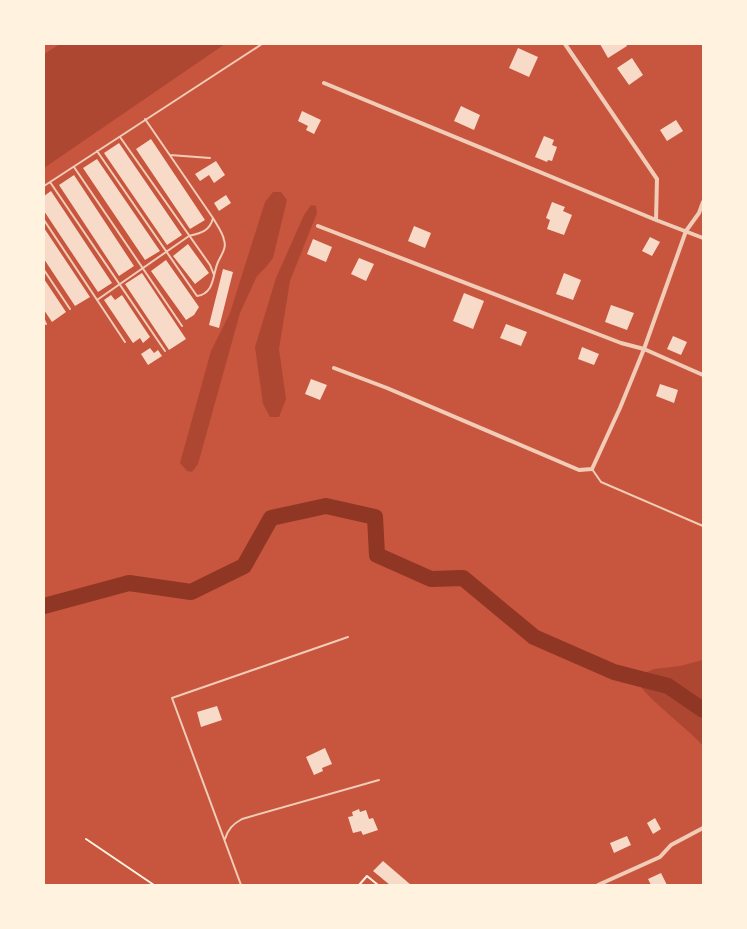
<svg xmlns="http://www.w3.org/2000/svg" width="747" height="929" font-family="Commissioner,sans-serif">
<style>
.green{fill:#ae4732}
.lines{fill:none;stroke-linecap:round;stroke-linejoin:round}
.river{stroke:#8f3625;stroke-width:16}
.building{fill:#f7dbc8}
.path{stroke:#fff3e0;stroke-width:2}
.service{stroke:#f1ccb7;stroke-width:2}
.minor{stroke:#f1ccb7;stroke-width:4}
</style>
<rect width="100%" height="100%" fill="#c8553d"/>
<path class="green" d="M60,44H225L44,168V54Z
M273,192H281L287,200L273,258L266,267L257,276L240,313L198,464L192,472L187,471L180,463L211,351L230,313L265,202Z
M311,205L316,206L317,213L290,281L279,349L286,399L279,417H270L263,404L255,347L276,278L304,215Z
M703,660V746C689,729 638,692 635,677L654,669L680,666Z"/>
<g class="lines">
<path class="river" d="M44,606L129,583L191,592L244,566L271,518L326,506L375,517L377,555L431,579L463,578L534,637L614,672L668,686L703,710"/>
</g>
<path class="building" d="M600,44H626L627,46L608,58Z
M518,48L538,57L529,77L509,68Z
M632,58L643,75L629,85L617,68Z
M461,106L480,115L474,130L454,121Z
M302,111L321,120L314,134L306,130L308,126L298,121Z
M676,120L683,131L667,141L660,130Z
M544,136L554,140L552,145L557,147L552,161L548,160L547,162L535,157Z
M151,139L205,220L190,229L136,149Z
M119,143L182,235L167,245L104,153Z
M97,159L160,251L145,260L83,168Z
M216,161L225,175L214,183L209,175L200,181L195,174Z
M74,175L134,266L119,276L59,185Z
M51,191L112,283L98,292L44,211V196Z
M226,195L231,203L219,211L214,203Z
M552,202L565,207L563,211L572,215L564,235L547,229L550,220L546,218Z
M414,226L431,233L425,248L408,241Z
M44,228L90,297L75,306L44,259Z
M650,237L660,242L652,256L642,251Z
M313,239L332,247L326,262L307,254Z
M188,244L209,273L195,284L173,256Z
M359,258L374,264L366,281L351,274Z
M166,260L199,307L194,315L186,320L151,271Z
M223,269L233,272L219,328L209,325Z
M142,273L186,339L169,350L125,284Z
M564,273L581,280L573,300L556,294Z
M44,279L66,312L52,322L44,310Z
M464,293L484,301L473,329L453,321Z
M111,295L115,300L122,295L150,337L143,343L140,338L133,343L104,300Z
M611,305L634,313L627,330L605,322Z
M506,324L527,332L521,346L500,338Z
M673,336L687,342L681,355L667,349Z
M582,347L599,354L594,365L578,359Z
M150,348L154,353L158,350L162,356L148,365L141,354Z
M311,379L327,385L320,400L305,394Z
M660,384L678,390L674,403L656,396Z
M217,706L222,720L201,727L197,712Z
M325,748L332,764L322,768L323,771L314,775L306,757Z
M359,809L360,812L366,810L369,819L373,818L378,830L363,835L361,831L353,833L348,817L353,816L352,812Z
M655,818L661,829L653,834L647,823Z
M627,836L631,845L614,853L610,843Z
M383,861L411,885H390L373,871Z
M661,873L667,885H651L648,879Z"/>
<g class="lines">
<path class="path" d="M86,839L154,885
M359,885L367,876L378,885"/>
<path class="service" d="M120,137L210,265L214,275
M97,151L197,296C215,293 212,276 218,262C221,255 227,248 224,240C223,233 217,225 213,218
M170,155L210,158
M74,167L182,326
M50,182L165,351
M44,186L262,44
M44,220L125,342
M44,270L70,309
M97,300L189,236C201,233 210,231 213,218L145,119
M44,320L46,324
M592,469L601,482L703,526
M225,839C228,829 233,824 242,819L379,780
M241,885L172,698L348,637"/>
<path class="minor" d="M565,44L657,179L656,220
M324,83L656,220L703,238
M318,226L621,343L644,349L703,375
M334,368L387,388L579,470L592,469L620,408L644,349L686,231L699,213L703,202
M598,885L660,857L671,845L703,828"/>
</g>
<rect width="747" height="929" fill="none" stroke="#fff3e0" stroke-width="90"/>
</svg>
